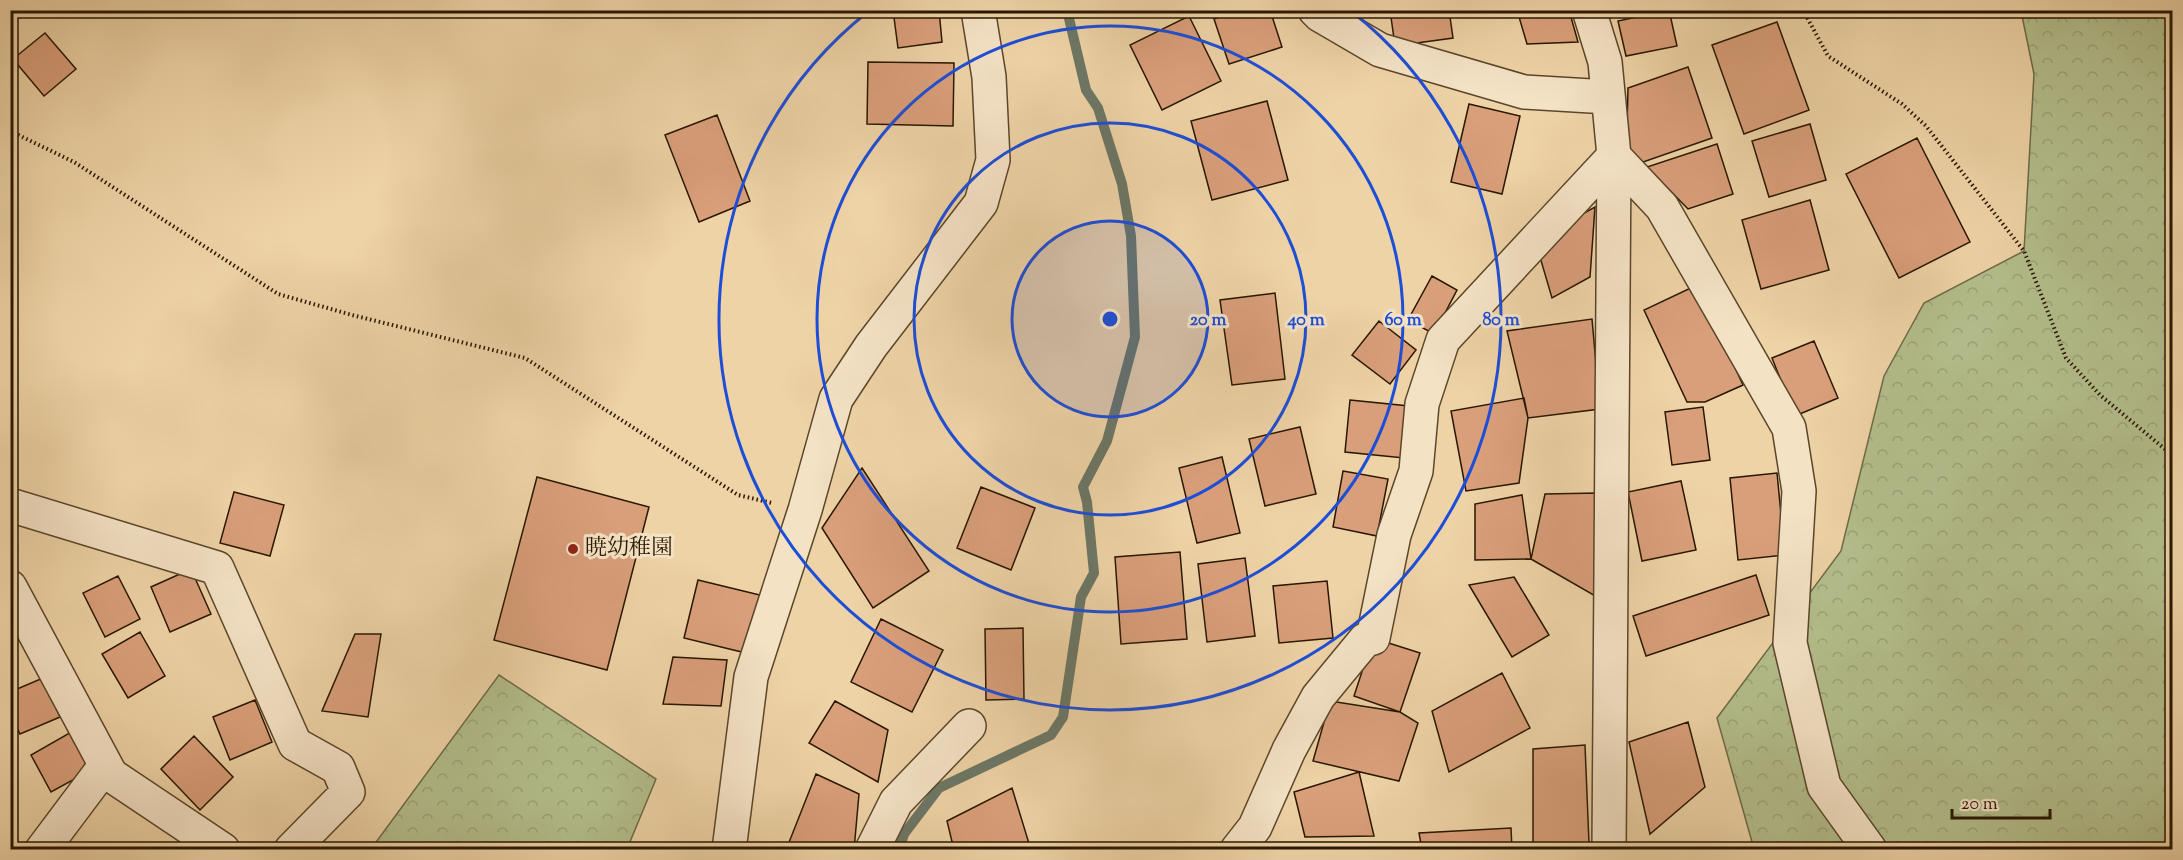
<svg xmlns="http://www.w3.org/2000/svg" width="2183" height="860" font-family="'Sorts Mill Goudy','Noto Serif JP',serif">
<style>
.forest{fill:url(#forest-crowns);stroke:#6e6a46;stroke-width:1.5}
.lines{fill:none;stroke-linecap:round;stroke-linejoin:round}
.stream{stroke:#6c7766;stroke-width:10}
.building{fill:#d99f7a;stroke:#291701;stroke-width:1.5}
.minor-casing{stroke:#5a462a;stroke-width:36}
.path{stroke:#291701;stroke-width:4;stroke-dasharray:1.5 3;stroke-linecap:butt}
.minor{stroke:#f4e2c5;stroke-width:33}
.ring{fill:none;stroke:#1d4ed8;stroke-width:3}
.poi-dot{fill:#8f2418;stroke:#f4e2c5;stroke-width:2}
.labels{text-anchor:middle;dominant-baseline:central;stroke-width:6;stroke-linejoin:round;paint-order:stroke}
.poi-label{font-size:22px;fill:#291701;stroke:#f4e2c5;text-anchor:start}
.centre{fill:#1d4ed8;stroke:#f4e2c5;stroke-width:3}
.ring-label{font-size:18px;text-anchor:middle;font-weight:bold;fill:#1d4ed8;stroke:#f4e2c5;stroke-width:6;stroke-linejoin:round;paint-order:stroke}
</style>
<defs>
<pattern id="forest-crowns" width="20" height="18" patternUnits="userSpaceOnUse" patternTransform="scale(1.5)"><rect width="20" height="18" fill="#b3be8c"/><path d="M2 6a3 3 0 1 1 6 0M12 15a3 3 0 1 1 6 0" fill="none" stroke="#9aa377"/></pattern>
</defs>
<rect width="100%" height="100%" fill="#eed3a6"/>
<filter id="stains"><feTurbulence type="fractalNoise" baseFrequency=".00333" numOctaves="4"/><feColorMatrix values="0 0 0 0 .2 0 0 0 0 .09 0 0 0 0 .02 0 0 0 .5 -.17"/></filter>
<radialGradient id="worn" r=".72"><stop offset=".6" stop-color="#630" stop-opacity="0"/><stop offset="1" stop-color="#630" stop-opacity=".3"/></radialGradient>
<path class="forest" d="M2021,11H2172V849H1754L1717,718L1841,551L1884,376L1924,303L2024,251L2034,74Z
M499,675L656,779L627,849H371Z"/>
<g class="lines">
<path class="stream" d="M899,850L904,834L939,788L1051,735L1063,717L1081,597L1094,573L1087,502L1083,487L1107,441L1135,337L1131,236L1122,184L1098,108L1086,90L1067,10"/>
</g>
<path class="building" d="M893,10H939L942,42L898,48Z
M1240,10H1270L1282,47L1229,64L1214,19Z
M1390,10H1449L1453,38L1395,46Z
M1517,10H1569L1578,42L1527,44Z
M1669,10L1677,46L1626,56L1618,21Z
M1189,16L1221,81L1162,110L1130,45Z
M1777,22L1809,110L1744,134L1712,45Z
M45,33L76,69L44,96L13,59Z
M868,62L954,63L953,126L867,124Z
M1688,67L1712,138L1626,168L1628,88Z
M1267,101L1288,180L1212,200L1191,121Z
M1469,104L1520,116L1502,194L1451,182Z
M717,115L750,201L699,222L665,135Z
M1810,124L1826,180L1769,197L1752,141Z
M1917,138L1970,242L1899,278L1846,174Z
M1717,144L1733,194L1688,209L1647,167Z
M1810,200L1829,270L1761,289L1742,220Z
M1595,207L1590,277L1552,298L1535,240Z
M1432,276L1457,290L1434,334L1408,320Z
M1697,285L1743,385L1705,402H1687L1644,310Z
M1275,293L1285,379L1232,385L1220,300Z
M1592,319L1600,409L1528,418L1507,331Z
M1379,321L1416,350L1390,384L1352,355Z
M1814,341L1838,398L1795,416L1772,358Z
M1524,398L1528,418L1519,483L1466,491L1451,411Z
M1350,400L1409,406L1404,458L1345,452Z
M1703,407L1710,460L1672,465L1665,412Z
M1300,427L1316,494L1265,506L1249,439Z
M1222,457L1240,533L1197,543L1179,468Z
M862,468L929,571L873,608L822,528Z
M1343,471L1388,479L1377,536L1333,527Z
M1777,473L1785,555L1738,560L1730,478Z
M537,477L649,507L607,670L494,640Z
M1681,481L1696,550L1642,561L1628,492Z
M981,487L1035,508L1011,570L957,548Z
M234,492L284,505L270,556L220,543Z
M1598,493L1597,597L1531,559L1545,494Z
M1522,495L1531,559L1475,560V504Z
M1180,552L1187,639L1121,644L1115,557Z
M1245,558L1255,636L1207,642L1198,564Z
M191,569L211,614L170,632L151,587Z
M1756,575L1769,615L1646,656L1633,616Z
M118,576L140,619L105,637L83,593Z
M1514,577L1549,635L1512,657L1469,585Z
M698,580L764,596L750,654L684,638Z
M1327,581L1333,638L1279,643L1273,586Z
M881,619L943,650L912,712L851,682Z
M1023,628L1024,699L986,700L985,629Z
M140,632L165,676L128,698L102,654Z
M355,634H381L368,717L322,711Z
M1373,638L1420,653L1400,712L1354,696Z
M673,657L727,660L721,706L663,704Z
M1502,673L1530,728L1449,772L1432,711Z
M43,678L60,717L20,734L10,713V692Z
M255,700L272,742L230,760L213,717Z
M835,701L888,730L878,782L809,743Z
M1330,701L1400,712L1418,723L1399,781L1313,761Z
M1688,722L1705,787L1650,834L1629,742Z
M73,731L93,769L51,792L31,755Z
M194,736L233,777L200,810L161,769Z
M1585,745L1589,843L1565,850H1533V749Z
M1359,772L1374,836L1305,837L1294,792Z
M816,774L859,794L854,850H786Z
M1012,788L1031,850H954L947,821Z
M1511,828L1512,850H1422L1419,833Z"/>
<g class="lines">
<g class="minor-casing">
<path id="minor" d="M1315,10L1320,15L1380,50L1524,92L1608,97
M1589,10L1605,62L1614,156L1609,850
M1614,156L1662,207L1789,428L1799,491L1790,643L1824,786L1870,850
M10,505L217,568L295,744L338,768L348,792L291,850
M10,587L111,775L223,850
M42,850L105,766
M729,850L751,677L805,510L836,399L871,346L981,203L993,160L989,77L978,10
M872,850L896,802L969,726
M1237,850L1255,827L1289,750L1318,697L1365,640L1373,638L1394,535L1416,471L1422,404L1443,340L1614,156"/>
</g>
<path class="path" d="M1803,10L1828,56L1902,104L1926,126L2024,251L2066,358L2100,395L2172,455
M10,131L74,162L278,294L352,315L525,358L738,495L772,503"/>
<use href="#minor" class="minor"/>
</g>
<circle cx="1110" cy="319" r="98" fill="#1d4ed8" fill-opacity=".12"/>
<g class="ring">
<circle cx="1110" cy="319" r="98"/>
<circle cx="1110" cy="319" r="196"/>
<circle cx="1110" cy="319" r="293"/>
<path d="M1351 11A391 391 0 1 1 869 11"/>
</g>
<circle class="poi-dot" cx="573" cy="549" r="6"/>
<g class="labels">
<g class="poi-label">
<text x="585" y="549">暁幼稚園</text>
</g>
</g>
<circle cx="1110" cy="319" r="9" class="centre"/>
<g class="ring-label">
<text x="1208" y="325">20 m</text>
<text x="1306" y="325">40 m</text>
<text x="1403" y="325">60 m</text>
<text x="1501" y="325">80 m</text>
</g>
<rect width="2183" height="860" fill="none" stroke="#eed3a6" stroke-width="36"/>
<rect x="12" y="12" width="2159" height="836" fill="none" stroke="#291701" stroke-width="3"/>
<rect x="18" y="18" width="2147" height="824" fill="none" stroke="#291701" stroke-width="1.5"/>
<path d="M1952 809v9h98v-9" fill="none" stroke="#291701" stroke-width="3"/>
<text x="1961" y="809" font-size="18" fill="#291701" stroke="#f4e2c5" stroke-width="4.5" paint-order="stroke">20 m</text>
<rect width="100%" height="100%" filter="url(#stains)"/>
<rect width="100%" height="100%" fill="url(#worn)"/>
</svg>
